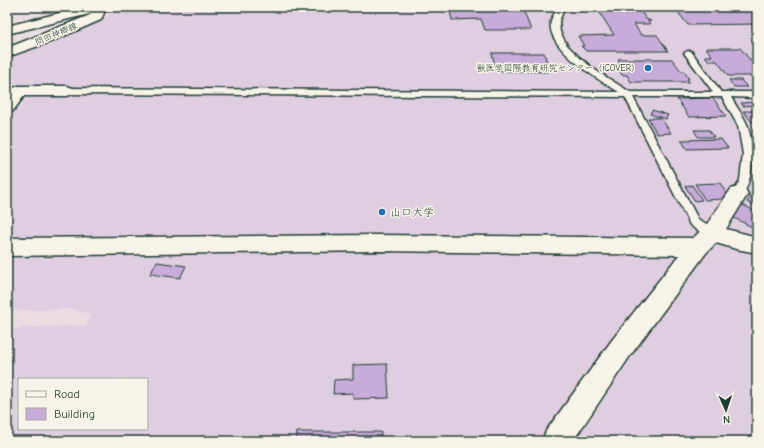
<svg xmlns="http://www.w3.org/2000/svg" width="764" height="448" font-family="'Comic Neue','Klee One',sans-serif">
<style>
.built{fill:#dfcee0;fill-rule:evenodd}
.building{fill:#c7abd8;stroke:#1f3d34}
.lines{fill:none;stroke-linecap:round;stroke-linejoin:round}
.service-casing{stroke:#1f3d34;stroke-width:3}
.minor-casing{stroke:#1f3d34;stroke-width:3}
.tertiary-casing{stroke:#1f3d34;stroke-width:3}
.service{fill:#f7f3e8;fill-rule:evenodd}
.minor{fill:#f7f3e8;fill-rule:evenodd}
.tertiary{fill:#f7f3e8;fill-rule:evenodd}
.poi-dot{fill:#1f6fb2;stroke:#f7f3e8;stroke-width:1.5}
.labels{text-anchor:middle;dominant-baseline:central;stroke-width:3;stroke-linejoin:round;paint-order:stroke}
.far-street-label{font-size:9px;fill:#1f3d34;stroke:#f7f3e8}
.far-poi-label{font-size:9px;fill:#1f3d34;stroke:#f7f3e8;text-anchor:end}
.poi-label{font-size:11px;fill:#1f3d34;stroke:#f7f3e8;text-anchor:start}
</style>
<rect width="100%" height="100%" fill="#e9dde3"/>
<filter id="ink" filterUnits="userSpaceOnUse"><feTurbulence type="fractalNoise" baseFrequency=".025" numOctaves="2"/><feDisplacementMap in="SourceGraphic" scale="8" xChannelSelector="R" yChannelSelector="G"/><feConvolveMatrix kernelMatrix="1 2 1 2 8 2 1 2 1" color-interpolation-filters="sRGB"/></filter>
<g filter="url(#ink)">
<path class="built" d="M127,7H757V441H7V329L86,325L91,314L69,309L7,311V115L27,87L7,89V59L34,49ZM19,379H147V429H19Z"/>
<path class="building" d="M449,7H522L531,30H485L481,19L452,20Z
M598,10H640L646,19L651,21H648L650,24H634L641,35H657L668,51H586L581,46H584L578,36L614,35Z
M677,11H757V24L688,25Z
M706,48H740L757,68V76H728L717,61H709L705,56H712Z
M492,53H544L550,72L496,71Z
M618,59H672L681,71H684L689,79H687L689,82H631L627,75H622L616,65H621Z
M729,80H741L747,87H734Z
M713,98L726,116L689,117L677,99Z
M757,102V105L743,106L741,103Z
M652,110L668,115L666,119L650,114Z
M743,111H754L757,115V122H752Z
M648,118H661L671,133L657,134Z
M694,130H709L714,137H698Z
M721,139L728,148L687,149L681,140Z
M720,183L729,197H722L724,199L705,200L695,184Z
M692,185L702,200L695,201L685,186Z
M757,187V207L747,202Z
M741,204L757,212V224L754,228L732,217Z
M157,262L186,266L180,278L150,274Z
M387,364L389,398L353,399V393L333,394L334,380L353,379V365Z
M297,432H381V441H296Z"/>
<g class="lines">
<g class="service-casing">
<path id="service" d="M559,7H565L559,21L560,32L567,45L579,57L595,70L630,92H713L684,53L688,51H691L721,92H757V98L731,97C736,107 745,117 748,127C755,151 754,175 742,197H734L733,194L740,180L743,154L738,126L722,97H633L698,219L717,230L719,233L717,236C708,239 697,230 690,225L625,97L67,94L63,91L67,88L619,92C599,80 545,48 551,21C552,16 556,11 559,7Z
M19,88L22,89L23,91L22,93L7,96V90Z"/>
</g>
<g class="minor-casing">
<path id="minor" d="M93,7L106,8L101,20L50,42L7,57V48L90,15Z
M19,86H67L73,88L75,91L73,94L67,96H24L13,111L7,112C7,101 6,89 19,86Z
M738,187L745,189L748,194L726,229L757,237V253L736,249L716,243L706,253L630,356L573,441H542L546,431L612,340L679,255L378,251L7,256V238L378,235L693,238L705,227L731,189Z"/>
</g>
<g class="tertiary-casing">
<path id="tertiary" d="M84,7H108L106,10L7,34V26Z"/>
</g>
<use href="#service" class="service"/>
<use href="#minor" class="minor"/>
<use href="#tertiary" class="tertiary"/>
</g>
</g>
<g class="poi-dot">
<circle cx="648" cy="68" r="4"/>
<circle cx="382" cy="212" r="4"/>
</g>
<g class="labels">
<g class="far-street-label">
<text transform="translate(56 34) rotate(-23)">問田神郷線</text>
</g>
<g class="far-poi-label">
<text x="640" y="68">獣医学国際教育研究センター（iCOVER）</text>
</g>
<g class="poi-label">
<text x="390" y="212">山口大学</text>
</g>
</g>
<rect width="764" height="448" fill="none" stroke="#f7f3e8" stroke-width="24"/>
<rect x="12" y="12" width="740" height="424" fill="none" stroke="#1f3d34" stroke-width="1.5" filter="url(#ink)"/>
<rect x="18" y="378" width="130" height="52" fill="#f7f3e8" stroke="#a1aaa0"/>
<rect x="26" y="391" width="20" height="6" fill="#f7f3e8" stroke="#a1aaa0"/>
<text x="54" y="398" font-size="12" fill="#1f3d34">Road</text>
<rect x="26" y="408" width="20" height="12" fill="#c7abd8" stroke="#a1aaa0"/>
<text x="54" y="418" font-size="12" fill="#1f3d34">Building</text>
<g transform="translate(726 410) rotate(177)" stroke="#f7f3e8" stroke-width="3" paint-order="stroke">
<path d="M0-3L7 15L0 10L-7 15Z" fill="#1f3d34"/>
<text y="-6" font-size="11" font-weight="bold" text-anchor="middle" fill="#1f3d34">N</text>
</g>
</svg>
